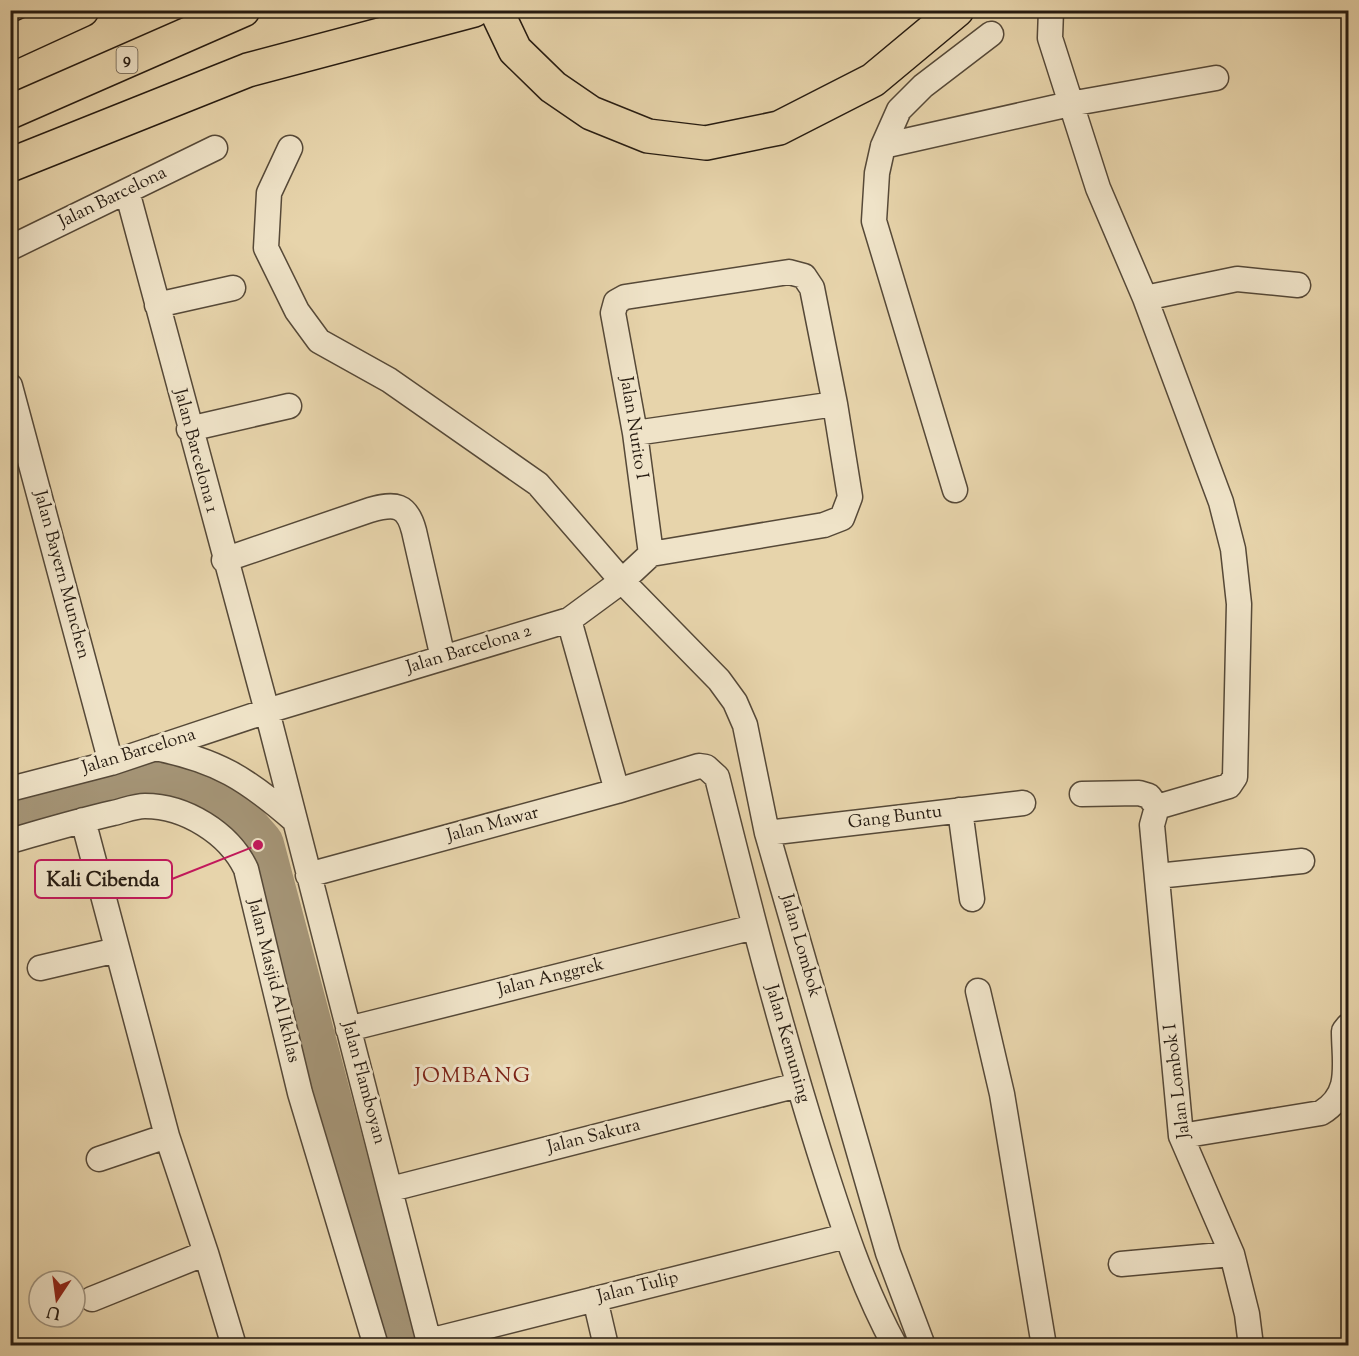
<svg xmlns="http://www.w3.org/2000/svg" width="1359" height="1356" font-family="'Sorts Mill Goudy',serif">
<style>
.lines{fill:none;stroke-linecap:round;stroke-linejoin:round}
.river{stroke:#a59577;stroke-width:52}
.street-casing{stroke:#564938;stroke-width:27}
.highway-casing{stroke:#261b11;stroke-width:36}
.street{stroke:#efe3c8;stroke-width:24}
.highway{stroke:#e7d4ab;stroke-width:33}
.labels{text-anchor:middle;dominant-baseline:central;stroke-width:6;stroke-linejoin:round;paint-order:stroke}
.shield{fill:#efe3c8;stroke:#625748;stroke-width:1.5}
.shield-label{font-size:16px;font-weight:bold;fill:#261b11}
.street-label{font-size:18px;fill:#261b11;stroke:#efe3c8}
.quarter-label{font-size:21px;letter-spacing:1.5px;fill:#7a1f14;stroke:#efe3c8}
.leader{fill:none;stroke:#c2185b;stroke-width:2}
.callout-dot{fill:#c2185b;stroke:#efe3c8;stroke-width:2}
.callout{fill:#efe3c8;stroke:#c2185b;stroke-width:2}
.callout-label{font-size:20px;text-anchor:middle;font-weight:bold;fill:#261b11}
</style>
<rect width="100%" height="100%" fill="#e7d4ab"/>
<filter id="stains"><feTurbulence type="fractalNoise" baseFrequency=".00333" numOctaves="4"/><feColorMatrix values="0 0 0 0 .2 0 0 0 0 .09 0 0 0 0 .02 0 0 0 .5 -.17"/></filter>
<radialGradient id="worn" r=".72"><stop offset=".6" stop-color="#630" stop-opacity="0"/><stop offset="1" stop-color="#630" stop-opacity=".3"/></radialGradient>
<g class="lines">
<path class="river" d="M10,803L115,776L160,780L214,802L238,822L258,845L391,1346"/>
<g class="street-casing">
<path id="street" d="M1051,10L1050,38L1098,188L1145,298L1221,502L1233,549L1239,604L1235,777L1229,786L1157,807
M883,146L1070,104L1216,78
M290,148L269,193L266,248L297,311L319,341L389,380L538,484L622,581L719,680L735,702L745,725L767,833L888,1253L923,1346
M127,191L267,711L430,1346
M10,248L215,148
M789,272L804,276L812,288L835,404L850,497L842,518L824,525L651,554L635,433L613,313L616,302L625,297Z
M1145,298L1237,279L1298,285
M157,305L233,288
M10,386L111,763
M189,429L289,406
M635,433L835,404
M955,490L874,221L877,173L883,146L899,110L923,86L991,34
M224,560L370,510C395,503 407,504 414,531L443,658
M569,620L617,791
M155,748C217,760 247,779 294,820
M10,789L111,763L267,711L569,620L622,581L651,554
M1082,794L1139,793L1149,796L1157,807
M1157,807L1152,825L1181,1136L1232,1254L1247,1314L1251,1346
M960,810L972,899
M83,820L167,1136L206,1253L234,1346
M767,833L1023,803
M10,841C45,831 78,821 113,813C123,811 134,806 145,806C185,806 229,833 246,869L300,1093L376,1346
M308,875L617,791L699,766L706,767L717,777C748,902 780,1027 819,1151C840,1217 861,1284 895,1346
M1157,876L1302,861
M40,968L117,950
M978,991L1002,1094L1044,1346
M348,1029L754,927
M1181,1136L1321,1113C1353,1094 1344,1064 1344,1031L1348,1026
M99,1159L167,1136
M391,1189L798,1085
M1121,1264L1232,1254
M92,1299L206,1253
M595,1299L606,1346
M429,1341L846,1236"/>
</g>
<g class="highway-casing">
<path id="highway" d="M496,10L515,50L553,87L591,113L648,136L706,143L779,128L873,80L957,10
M10,43L82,10
M10,112L243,10
M10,165L248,70L474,10"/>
</g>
<use href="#street" class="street"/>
<use href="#highway" class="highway"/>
</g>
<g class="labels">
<rect class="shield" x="116.5" y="47" width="21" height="26" rx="4.5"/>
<g class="shield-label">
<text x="127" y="60">9</text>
</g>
<g class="street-label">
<text transform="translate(113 198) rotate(-26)">Jalan Barcelona</text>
<text transform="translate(633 428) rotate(81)">Jalan Nurito I</text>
<text transform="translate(195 451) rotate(75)">Jalan Barcelona 1</text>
<text transform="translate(61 575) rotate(75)">Jalan Bayern Munchen</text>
<text transform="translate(469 650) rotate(-17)">Jalan Barcelona 2</text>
<text transform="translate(139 752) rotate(-17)">Jalan Barcelona</text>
<text transform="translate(895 818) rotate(-7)">Gang Buntu</text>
<text transform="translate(493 825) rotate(-15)">Jalan Mawar</text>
<text transform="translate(800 946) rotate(74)">Jalan Lombok</text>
<text transform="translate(551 978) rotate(-14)">Jalan Anggrek</text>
<text transform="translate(273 981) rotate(76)">Jalan Masjid Al Ikhlas</text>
<text transform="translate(787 1044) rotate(74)">Jalan Kemuning</text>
<text transform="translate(1178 1081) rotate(-97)">Jalan Lombok I</text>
<text transform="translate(363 1083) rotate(75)">Jalan Flamboyan</text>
<text transform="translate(594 1137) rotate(-14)">Jalan Sakura</text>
<text transform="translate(638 1288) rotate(-14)">Jalan Tulip</text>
</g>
<g class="quarter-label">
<text x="473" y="1077">JOMBANG</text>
</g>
</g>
<path class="leader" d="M258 845L172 879"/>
<circle class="callout-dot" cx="258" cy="845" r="6"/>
<rect class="callout" x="35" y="860" width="137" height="38" rx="6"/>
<g class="callout-label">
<text x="103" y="886">Kali Cibenda</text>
</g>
<rect width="1359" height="1356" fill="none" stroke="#e7d4ab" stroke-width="36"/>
<rect x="12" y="12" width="1335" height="1332" fill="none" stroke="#261b11" stroke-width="3"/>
<rect x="18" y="18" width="1323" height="1320" fill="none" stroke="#261b11" stroke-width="1.5"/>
<g transform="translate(57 1299) rotate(193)"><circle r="28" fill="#efe3c8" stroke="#9f937f" stroke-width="1.5"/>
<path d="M0-4.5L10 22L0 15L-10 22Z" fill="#8f2418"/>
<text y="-9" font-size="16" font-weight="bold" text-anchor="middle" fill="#261b11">U</text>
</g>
<rect width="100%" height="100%" filter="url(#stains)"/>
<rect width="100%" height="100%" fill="url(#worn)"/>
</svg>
